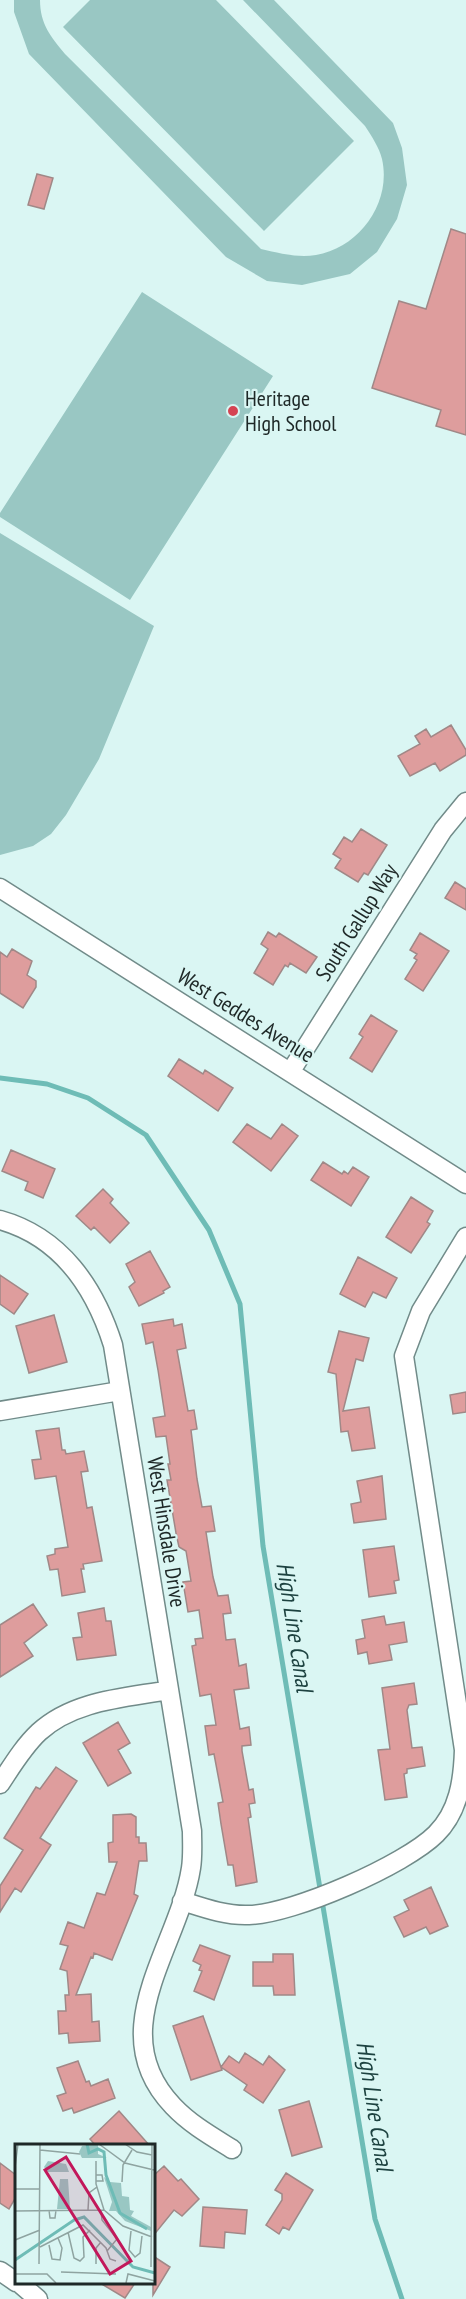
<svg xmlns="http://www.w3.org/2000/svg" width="466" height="2299" font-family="'PT Sans Narrow',sans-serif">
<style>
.green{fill:#99c7c3}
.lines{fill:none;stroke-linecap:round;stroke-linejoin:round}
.stream{stroke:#6ebcb6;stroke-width:5}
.building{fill:#de9d9d;stroke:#a08887;stroke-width:1.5}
.minor-casing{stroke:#718b89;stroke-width:21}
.minor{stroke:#fff;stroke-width:18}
.poi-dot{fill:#d54453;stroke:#daf6f3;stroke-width:2}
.labels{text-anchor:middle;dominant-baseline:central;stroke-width:4.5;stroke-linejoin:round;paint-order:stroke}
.poi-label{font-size:22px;fill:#1e2827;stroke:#daf6f3;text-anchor:start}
.street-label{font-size:22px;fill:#1e2827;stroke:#daf6f3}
.water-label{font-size:24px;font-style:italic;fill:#1d4240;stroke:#daf6f3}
.inset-river{fill:none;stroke:#6ebcb6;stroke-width:3}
.inset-road{fill:none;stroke:#8fa4a1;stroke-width:1.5}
.view{fill:#c2185b;fill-opacity:0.15;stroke:#c2185b;stroke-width:3}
.inset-edge{fill:none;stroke:#1e2827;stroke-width:3}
</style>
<rect width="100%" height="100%" fill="#daf6f3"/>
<path class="green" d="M14,0H40C40,24 51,37 65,54L261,249C279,253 297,258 316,255C359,248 392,203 382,159C379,147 372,137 365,126L243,0H274L393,123L402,148L407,185L397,219L377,252L350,274L302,285L267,281L226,257L29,54L14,12Z
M90,0H216L354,141L264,231L63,27Z
M142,292L273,376L130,600L0,517V513Z
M0,533L154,626L99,759L66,815L51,834L33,846L0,855Z"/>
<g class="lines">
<path class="stream" d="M0,1078L47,1084L88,1098L146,1135L209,1230L240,1304L263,1546L375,2219L402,2299"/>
</g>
<path class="building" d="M37,174L53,178L44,209L28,205Z
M451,229L466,234V435L436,426L441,410L372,388L399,301L426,309Z
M451,725L466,750V755L440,771L435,763L410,776L398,756L420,744L415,736L426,729L431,737Z
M361,829L387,845L368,875L364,873L358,882L335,868L341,859L333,854L344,837L352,842Z
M455,882L466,889V910L445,898Z
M268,932L276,937L279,933L317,957L306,973L290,963L288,967L285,965L273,985L254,973L268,949L261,944Z
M420,933L449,951L423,991L405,979L417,960L414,958L417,954L410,950Z
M12,949L32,961L27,975L36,981V987L23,1008L0,993V952L7,957Z
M371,1015L397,1031L372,1072L350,1058L363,1037L359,1034Z
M179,1059L203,1074L205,1070L233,1088L218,1111L168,1076Z
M247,1124L271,1139L282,1124L298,1136L271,1171L233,1142Z
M11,1150L55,1169L43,1198L25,1190L28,1182L2,1171Z
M323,1162L342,1174L344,1171L348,1174L353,1167L369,1177L351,1206L311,1180Z
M103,1189L113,1199L110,1203L129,1223L110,1243L94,1227L91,1230L76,1216Z
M411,1197L433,1211L427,1222L430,1224L411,1253L386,1237Z
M150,1251L170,1287L163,1291L164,1293L139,1306L129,1287L135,1282L126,1264Z
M358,1257L397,1278L386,1298L373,1292L365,1307L340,1294Z
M0,1275L28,1294L14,1314L0,1304Z
M54,1315L67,1362L29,1373L16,1326Z
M173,1319L174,1326L182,1324L186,1348L177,1350L188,1411L194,1410L197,1429L191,1430L197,1479L202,1507L211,1506L215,1531L206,1532L213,1577L218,1596L228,1595L231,1613L223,1614L226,1640L235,1639L239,1666L246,1664L249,1688L234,1690L240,1729L249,1727L251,1745L242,1746V1751L249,1790L253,1789L255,1803L249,1804L251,1817L248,1818L257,1882L236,1886L233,1865H228L221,1824L218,1803L223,1802L214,1754L209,1755L205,1726L216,1725L211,1694L200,1696L192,1646L196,1645L195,1639L203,1638L199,1610L188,1612L183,1582L191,1581L186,1551L179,1547L176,1533L167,1480H171L168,1464H170L166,1436L156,1437L153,1418L165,1416L158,1370L153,1342L146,1344L142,1324Z
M339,1331L369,1338L363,1361L356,1359L343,1411L369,1407L375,1448L352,1451L348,1431L341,1432L336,1374L328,1372Z
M466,1392V1412L453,1414L450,1395Z
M59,1428L62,1450H65L66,1454L84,1451L88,1471L81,1472L87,1508L92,1507L102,1561L83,1564L84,1569H81L85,1592L62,1596L58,1569L50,1570L47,1556L55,1554V1549L68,1547L56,1476L35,1479L32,1460L41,1459L36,1431Z
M382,1476L386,1519L354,1523L351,1504L361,1502L357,1481Z
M394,1546L399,1580L394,1581L396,1593L369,1597L363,1550Z
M33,1604L47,1625L24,1643L33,1656L0,1677V1625Z
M104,1608L106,1621H111L116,1655L77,1660L73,1638L82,1637L78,1613Z
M384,1616L386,1625L404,1622L407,1642L389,1645L392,1660L369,1664L367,1652L358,1654L356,1640L365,1638L362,1620Z
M414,1683L417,1704L409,1705L407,1710L412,1748L422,1747L425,1766L407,1769V1773L404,1774L407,1797L385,1800L378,1750L390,1749L382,1688Z
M118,1722L130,1743L118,1750L131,1773L108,1786L83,1743Z
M56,1767L77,1781L40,1838L51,1845L21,1892L15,1888L0,1912V1886L23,1850L4,1838L36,1787L40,1789Z
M131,1814L136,1817V1837H139V1843H146L147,1861H139L134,1894L138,1896L112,1960L94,1953L93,1958L91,1957L76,1995L91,1994L92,2022L99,2021L100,2041L69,2043L68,2033L59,2034L58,2011H66L65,1995H69L67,1971L60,1969L68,1946L60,1944L68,1922L84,1928L97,1893L105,1895L117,1862H109L108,1843L113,1842V1815Z
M431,1887L448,1926L430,1934L426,1927L404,1937L394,1917L409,1910L404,1900Z
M200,1945L230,1956L214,2000L194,1991L202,1971L199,1970L201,1965L193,1961Z
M273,1954H293L295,1995H274L273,1986H253V1962H273Z
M203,2016L222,2070L191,2080L173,2026Z
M245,2053L263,2065L269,2056L285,2070L263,2103L244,2090L247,2085L221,2067L229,2056L239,2063Z
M78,2061L86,2082L89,2081L91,2086L108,2079L115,2098L74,2113L72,2108L63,2111L57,2096L66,2093L57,2068Z
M309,2101L322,2147L292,2156L279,2110Z
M119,2111L150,2146H96L90,2139Z
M0,2163L16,2175V2197L9,2209L0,2203Z
M164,2166L178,2181L181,2179L199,2199L182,2216L174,2210L153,2236V2176Z
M286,2173L313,2190L289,2230L283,2227L279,2234L266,2225L282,2200V2194L275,2190Z
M203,2207L247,2210L245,2234L225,2232L224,2248L200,2246Z
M153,2256L170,2267L153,2295Z
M100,2283H135L125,2298Z"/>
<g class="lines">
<g class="minor-casing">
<path id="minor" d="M0,888L466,1184
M291,1071L443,830L466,802
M0,1220C61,1237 95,1288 113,1345L192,1831C192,1843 193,1855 191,1868C179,1947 101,2031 173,2106C190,2124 211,2136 232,2149
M0,1411L120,1391
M0,1784C12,1766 23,1747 39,1732C74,1700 125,1698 169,1690
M182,1901C204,1908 226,1916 249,1915C293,1914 405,1865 436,1834C459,1811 463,1780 464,1750L404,1356L421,1311L466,1237
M0,2271L16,2282
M18,2282L38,2299"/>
</g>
<use href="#minor" class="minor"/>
</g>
<circle class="poi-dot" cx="233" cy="411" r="6"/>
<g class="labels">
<g class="poi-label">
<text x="245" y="398">Heritage<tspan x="245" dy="25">High School</tspan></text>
</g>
<g class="street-label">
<text transform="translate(356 922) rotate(-58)">South Gallup Way</text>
<text transform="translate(246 1015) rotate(32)">West Geddes Avenue</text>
<text transform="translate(167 1532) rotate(81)">West Hinsdale Drive</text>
</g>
<g class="water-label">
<text transform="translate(295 1627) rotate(81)">High Line Canal</text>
<text transform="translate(375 2106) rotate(81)">High Line Canal</text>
</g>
</g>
<g transform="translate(15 2144)">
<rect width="140" height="140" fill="#daf6f3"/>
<path d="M83,0V10L92,14H67L64,8L67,2ZM33,17L51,20L54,28H33L29,23ZM89,33L95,38L106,39L107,52L114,53L115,66L119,67L116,72L136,83V87L110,77L101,67H94L97,58ZM45,35H53L55,65H42Z" fill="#99c7c3"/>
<path class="inset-river" d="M72,0L74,9L83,5L89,8L91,31L105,69L132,85M0,116L59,76L69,73L118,123L140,129"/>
<path class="inset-road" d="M84,0L110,19L139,26M110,0L122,8L137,11M25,6L65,10M81,17V40L89,66M0,23L3,0M81,37H88L87,31H81M107,38L108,21L117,6M0,45H25M34,66L35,74H40L41,66M73,66L74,49L82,43M0,67L89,66L108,82L137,93M86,67L87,76L102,95L92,107M116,87L114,106L120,113L125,109L127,92M53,88L59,114L65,117L69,113L68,93L75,86M0,96L25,86M34,101L37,115L45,116L47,104L43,94M25,103L68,81L91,104L95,115L101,117M24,120L25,0M81,120V104L86,98M136,123L137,0M46,128L101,130M0,130H32L41,139M111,139L113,130L140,137"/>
<path class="view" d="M51,13L116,117L95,130L30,26Z"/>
<rect width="140" height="140" class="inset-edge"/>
</g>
</svg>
